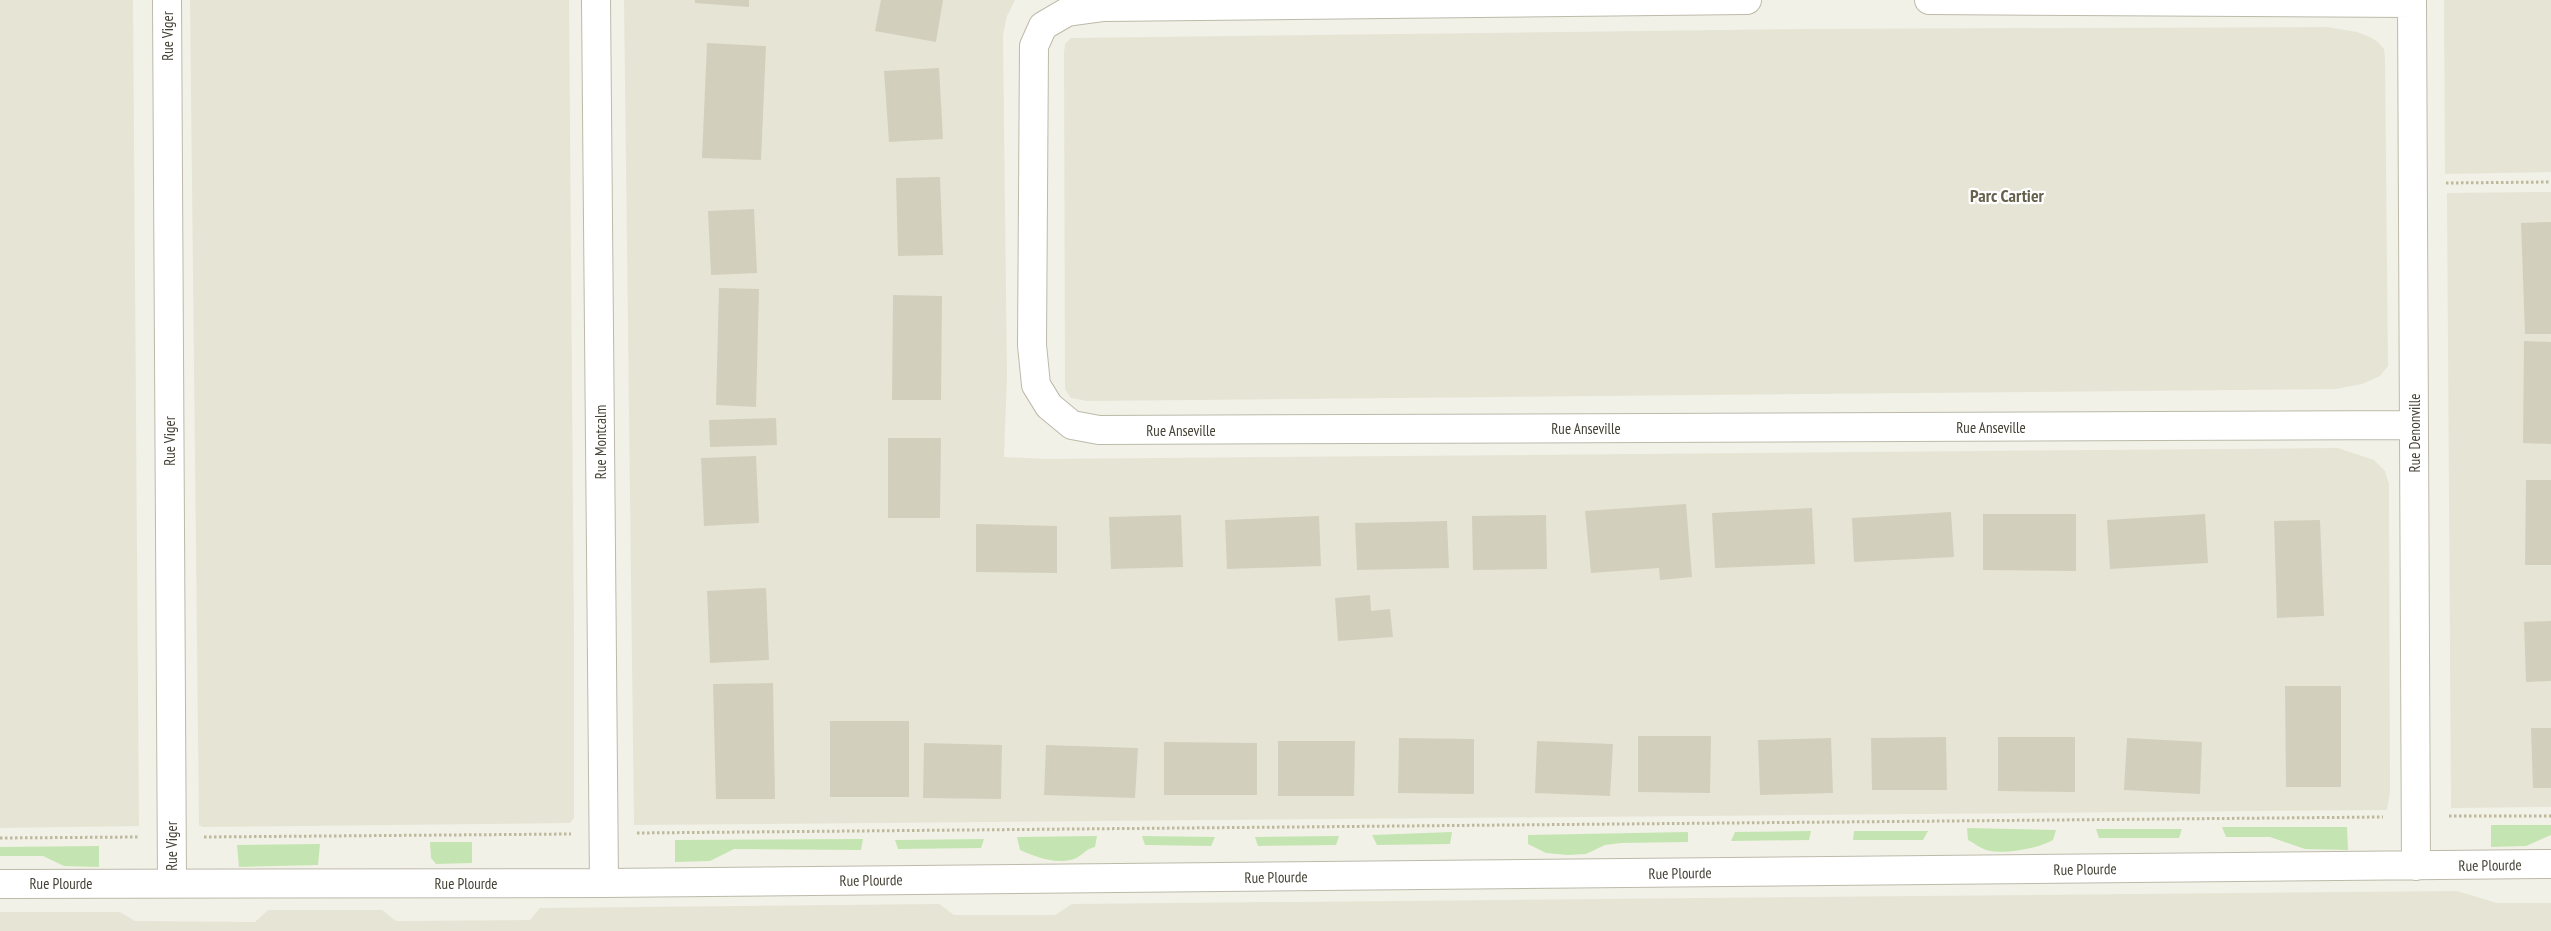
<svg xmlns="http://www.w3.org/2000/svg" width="2551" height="931" font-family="'PT Sans Narrow',sans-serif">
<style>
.residential{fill:#e6e4d5}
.green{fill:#c4e5b1}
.building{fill:#d3cfbd}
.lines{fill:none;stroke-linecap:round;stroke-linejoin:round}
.street-casing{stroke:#bdbaaa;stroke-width:30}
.path{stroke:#beb89c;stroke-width:3;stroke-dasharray:2.5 2.5;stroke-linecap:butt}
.street{stroke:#fff;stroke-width:28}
.labels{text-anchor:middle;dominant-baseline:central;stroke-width:4.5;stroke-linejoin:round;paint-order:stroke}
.street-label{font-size:15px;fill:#454236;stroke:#fff}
.quarter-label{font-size:18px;font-weight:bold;fill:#67624e;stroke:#fff}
</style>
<rect width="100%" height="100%" fill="#f2f1e7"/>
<path class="residential" d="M0,0H133L139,826L0,828Z
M190,0H569L574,640V818L570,823L202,827L199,825Z
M624,0H1015L1007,16L1003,35L1007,376L1004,457L1046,459L2338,448L2374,460L2385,471L2389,484L2390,792L2387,810L634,825Z
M2444,0H2551V172L2445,174Z
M2327,27L2357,32L2370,37L2378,42L2384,49L2385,59L2388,366L2380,376L2362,384L2336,389L1087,401L1071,398L1065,389L1064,52L1065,44L1071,38L1803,29Z
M2551,192V807L2451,808L2447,193Z
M2457,891L2497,903H2551V931H0V912H120L135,921L255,922L268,910H382L396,921L530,920L540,908L939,904L954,915H1055L1072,904Z"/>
<path class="green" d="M2491,825H2551V835L2526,846L2491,847Z
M2222,827H2347L2348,850L2305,849L2270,837H2226Z
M1967,828L2056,830L2053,840C2037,849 2004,855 1986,850C1980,848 1974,843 1968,840Z
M2096,829H2182L2179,838H2099Z
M1811,831L1809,840L1731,841L1735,832Z
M1854,831H1928L1923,840H1853Z
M1452,832L1450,844L1377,845L1372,835Z
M1688,832V842L1621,843L1605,845L1586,854L1568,855L1546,853L1528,844V835Z
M1097,836L1095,847C1085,849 1082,856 1074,859C1056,865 1036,857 1020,850L1017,837Z
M1142,836L1215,837L1211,846L1145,845Z
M1339,836L1336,845L1258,846L1255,837Z
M863,839L861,850L734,849L710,861L675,862V840Z
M984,839L981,848L898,849L895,840Z
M430,842H472V863L436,864L431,858Z
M320,844L318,865L239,867L237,845Z
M99,846V867L64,866L43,856H0V847Z"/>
<path class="building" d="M695,0H749V7L695,3Z
M881,0H943L936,42L875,31Z
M707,43L766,46L761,160L702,158Z
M939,68L943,139L889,142L884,71Z
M940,177L943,255L898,256L896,178Z
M754,209L757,273L711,275L708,211Z
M2551,222V334H2525L2521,223Z
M719,288L759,289L756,407L716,405Z
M893,295L942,296L941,400H892Z
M2524,341L2551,342V444L2523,443Z
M776,418L777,445L710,447L709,420Z
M888,438H941L940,518H888Z
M756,456L759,523L704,526L701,458Z
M2526,480H2551V565H2525Z
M1686,504L1692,577L1660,580L1659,568L1591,573L1585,511Z
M1812,508L1815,564L1715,568L1712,513Z
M1951,512L1954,557L1854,562L1852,518Z
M1983,514H2076V571L1983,570Z
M2205,514L2208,563L2110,569L2107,520Z
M1181,515L1183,567L1111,569L1109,517Z
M1546,515L1547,569L1473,570L1472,516Z
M1319,516L1321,566L1227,569L1225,520Z
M2320,520L2324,616L2277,618L2274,521Z
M1447,521L1449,568L1357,570L1355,523Z
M976,524L1057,526V573L976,572Z
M766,588L769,660L710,663L707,591Z
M1370,595L1371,611L1390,609L1393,637L1338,641L1335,598Z
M2551,621V681L2526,682L2524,622Z
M773,683L775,799H716L713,684Z
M2285,686H2341V787H2286Z
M830,721H909V797H830Z
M2531,728H2551V788H2533Z
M1638,736H1711L1710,793L1638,792Z
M1946,737L1947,790H1872L1871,738Z
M1998,737H2075V792L1998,791Z
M1399,738L1474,739V794L1398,793Z
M1831,738L1833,793L1760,795L1758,740Z
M2127,738L2202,742L2200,794L2124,790Z
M1278,741H1355L1354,796H1278Z
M1537,741L1613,744L1610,796L1535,793Z
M1164,742L1257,743V795H1164Z
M924,743L1002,745L1001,799L923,798Z
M1046,745L1138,748L1135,798L1044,795Z"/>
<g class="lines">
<g class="street-casing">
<path id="street" d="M167,0L172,883
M596,0L604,883
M1747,0L1104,7L1067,12L1043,26L1034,46L1032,345L1036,385L1049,406L1072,425L1099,430L2414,425
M1929,0L2412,3
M2412,0L2416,866
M0,884L604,883L2551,864"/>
</g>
<path class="path" d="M2446,183L2551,182
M2449,816H2551
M637,833L2383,817
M204,837L571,834
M0,838L138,837"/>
<use href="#street" class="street"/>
</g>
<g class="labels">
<g class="street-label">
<text transform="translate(167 36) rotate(-90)">Rue Viger</text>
<text x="1991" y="427">Rue Anseville</text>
<text x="1586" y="428">Rue Anseville</text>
<text x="1181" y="430">Rue Anseville</text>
<text transform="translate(2414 433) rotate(-90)">Rue Denonville</text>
<text transform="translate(169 441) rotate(-90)">Rue Viger</text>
<text transform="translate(600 442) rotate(-90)">Rue Montcalm</text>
<text transform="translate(171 846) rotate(-90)">Rue Viger</text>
<text transform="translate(2490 865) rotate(-1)">Rue Plourde</text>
<text transform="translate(2085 869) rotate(-1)">Rue Plourde</text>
<text transform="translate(1680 873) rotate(-1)">Rue Plourde</text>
<text transform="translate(1276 877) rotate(-1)">Rue Plourde</text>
<text transform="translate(871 880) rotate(-1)">Rue Plourde</text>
<text x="61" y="883">Rue Plourde</text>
<text x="466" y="883">Rue Plourde</text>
</g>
<g class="quarter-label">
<text x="2007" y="195">Parc Cartier</text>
</g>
</g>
</svg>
